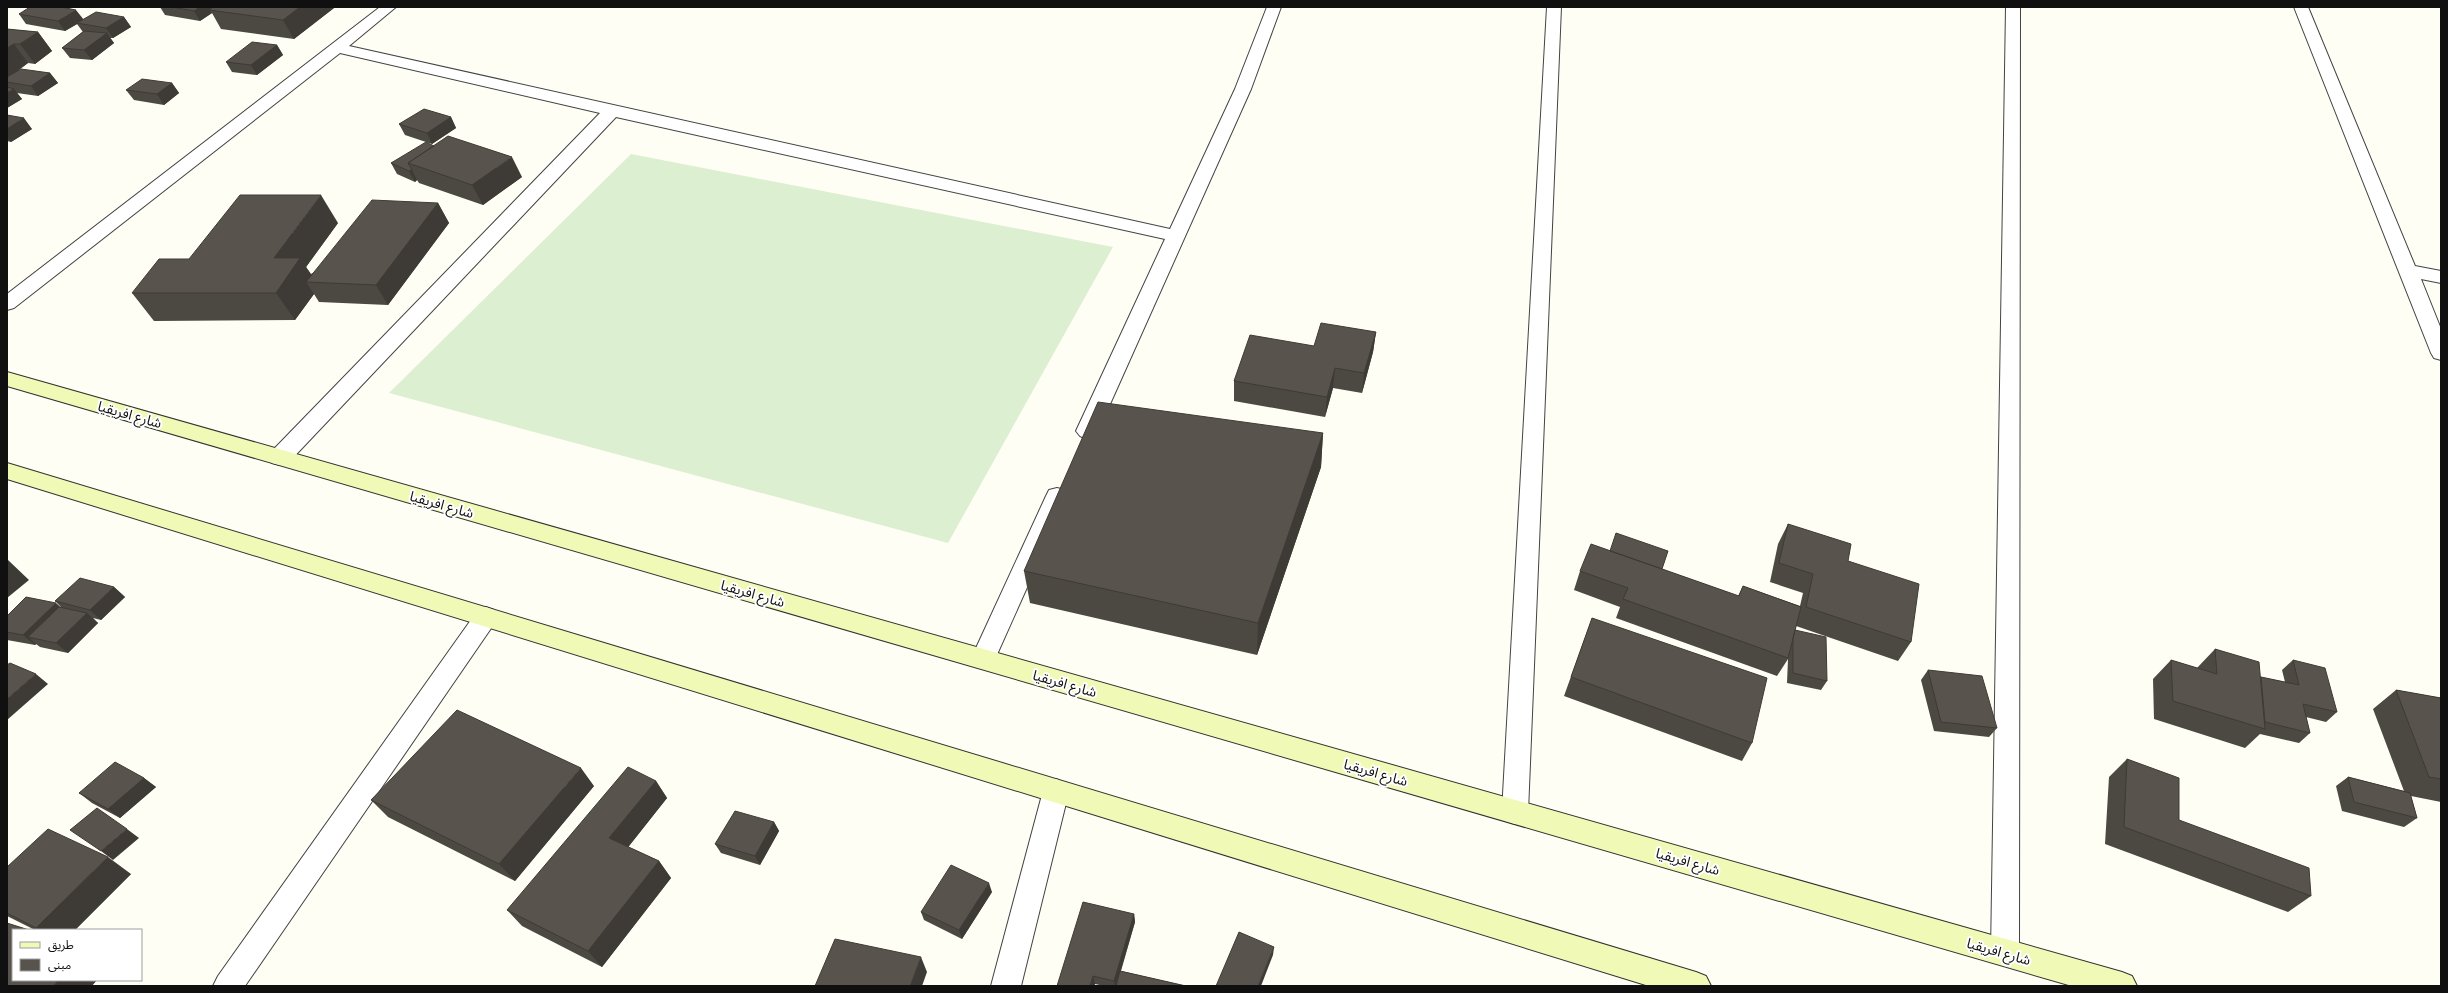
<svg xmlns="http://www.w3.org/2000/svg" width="2448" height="993" font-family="'PT Serif','Noto Sans Arabic',serif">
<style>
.pitch{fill:#ddefd1}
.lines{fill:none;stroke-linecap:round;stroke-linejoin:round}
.street-casing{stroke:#434343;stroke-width:2}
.secondary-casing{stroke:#323232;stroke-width:2}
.street{fill:#fff;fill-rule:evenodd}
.secondary{fill:#f0f9b5;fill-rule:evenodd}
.wall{fill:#4c4842}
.shaded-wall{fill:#3e3b36}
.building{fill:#58544d;stroke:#3e3b36}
.labels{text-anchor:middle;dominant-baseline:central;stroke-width:4;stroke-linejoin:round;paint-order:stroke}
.street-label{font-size:14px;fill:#101010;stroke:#fff}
</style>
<rect width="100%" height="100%" fill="#fefef4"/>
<path class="pitch" d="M631,154L1113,247L948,543L389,393Z"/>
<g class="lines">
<g class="street-casing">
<path id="street" d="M380,7H396L349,46L1170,229L1235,89L1267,7H1281L1251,89L1098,431L1094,436L1087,439L1080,436L1076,431L1165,239L616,117L288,463L280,465L272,463L269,457L272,451L600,113L340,53L14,308L7,310V294Z
M1547,7H1561L1528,812L1524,821L1515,824L1506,821L1502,812Z
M2006,7H2020L2019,952L2015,962L2005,966L1995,962L1991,952Z
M2294,7H2308L2415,266L2441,271V283L2421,279L2441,329V360L2434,358L2431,353Z
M1057,488L1065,490L1068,496L995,659L992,666L983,669L974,666L971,659L1046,496L1049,490Z
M486,607L494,610L498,617L494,624L245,986H213L218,976L478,610Z
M1056,779L1065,783L1069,791L1021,986H991L1043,791L1047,783Z"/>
</g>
<g class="secondary-casing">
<path id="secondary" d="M7,372L2122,972L2132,976L2137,986H2072L7,386Z
M7,463L1696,972L1706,976L1711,986H1649L7,479Z"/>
</g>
<use href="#street" class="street"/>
<use href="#secondary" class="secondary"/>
</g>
<path class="wall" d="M160,7H334V8L294,39L221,29L212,13L200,21L165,15Z
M19,14L83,20L124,17L131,27L113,38H110L114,43L92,60L70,58L62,48L83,32L77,24L65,31L26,24Z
M7,29L38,32L52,51L35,64L28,63L19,70L50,73L58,83L38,96L17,93L22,99L7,108Z
M277,45L283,55L257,75L232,72L226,62Z
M172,83L179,93L164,105L134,100L126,90Z
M7,115L32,129L11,142L7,141Z
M451,117L456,128L432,144L405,135L399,124Z
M434,146L522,177L483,205L419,183L417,180L415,182L397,174L391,163Z
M438,203L449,223L388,305L319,302L314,294L295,320L154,321L132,293L189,259L338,223L306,267L311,274Z
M1376,332L1373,352L1362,393L1333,388L1325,417L1234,401V381L1314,346Z
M1323,433L1321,467L1257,655L1030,603L1024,571Z
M1788,524L1848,561L1911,642L1898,661L1796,626L1795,630L1827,681L1821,690L1787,683L1788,659L1777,676L1616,618L1620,607L1574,590L1580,571L1662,569L1738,596L1743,586L1800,606L1803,593L1770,582L1778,544Z
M114,587L125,597L101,620L93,618L98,623L68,653L40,647L36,644L35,645L7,640V616L61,607L62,608L55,601Z
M1592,618L1752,743L1742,761L1564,696Z
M2215,649L2261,677L2285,682L2282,670L2293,660L2337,712L2326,722L2306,717L2310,733L2299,743L2260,734L2245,748L2154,719L2153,679L2171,660L2197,668Z
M1928,670L1997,728L1989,737L1934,731L1921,680Z
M2396,690L2441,698V802L2411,796L2417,818L2404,827L2342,811L2336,786L2348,777L2404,791L2373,709Z
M2127,759L2179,820L2311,896L2288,912L2105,844L2109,777Z
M144,778L156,787L120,818L92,803L79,793Z
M656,781L667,798L628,847L659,861L671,878L602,967L522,926L507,910Z
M594,786L515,881L388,817L371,800Z
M774,822L779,831L760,865L721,853L715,844Z
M7,867L131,874L75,930H35L7,916Z
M992,892L962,939L924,920L921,912Z
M1134,914L1135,922L1121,971L1186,986H1104L1095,984L1094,986H1057Z"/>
<path class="shaded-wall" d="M200,7H221L209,10L212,13L200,21L194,11Z
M300,7H334V8L294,39L283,20Z
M76,10L84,20L65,31L58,21Z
M124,17L131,27L113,38L106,28Z
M38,32L52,51L35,64L20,44Z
M107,33L114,43L92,60L84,50Z
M14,44L28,63L7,78V48Z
M277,45L283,55L257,75L251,65Z
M50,73L58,83L38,96L31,86Z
M172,83L179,93L164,105L157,94Z
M14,89L22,99L7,108V93Z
M451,117L456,128L432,144L427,133Z
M24,118L32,129L11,142L7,137V129Z
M512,157L522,177L483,205L472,185Z
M412,170L417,180L415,182L409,171Z
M321,195L338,223L306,267L316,282H306L314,294L295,320L276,293L274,258Z
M438,203L449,223L388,305L376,285Z
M1376,332L1373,352L1362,393L1364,373Z
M1335,368L1333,388L1325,417L1327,397Z
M1323,433L1321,467L1257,655L1258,623Z
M8,560L29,580L7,598V561Z
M114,587L125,597L101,620L90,610Z
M56,603L67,613L28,637L36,644L35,645L23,635Z
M87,613L98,623L68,653L56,643Z
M36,674L48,684L7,720V699Z
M581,768L594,786L515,881L499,864Z
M144,778L156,787L120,818L108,809Z
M656,781L667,798L622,855L609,838Z
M774,822L779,831L760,865L755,856Z
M127,829L139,838L113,860L101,851Z
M108,857L131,874L75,930H39L36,928Z
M659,861L671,878L602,967L588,951Z
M989,883L992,892L962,939L959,930Z
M1134,914L1135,922L1116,986H1115L1114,981Z
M1274,947L1273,955L1261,986H1258Z
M921,957L927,972L922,986H910Z
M1093,976L1095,984L1094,986H1090Z
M58,980H97L92,986H53Z"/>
<path class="building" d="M30,7H61L76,10L58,21L19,14Z
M172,7H200L194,11Z
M213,7H300L283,20L209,10Z
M96,12L124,17L106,28L77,23Z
M7,29L38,32L20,44H14L7,48Z
M84,31L107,33L84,50L62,48Z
M252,42L277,45L251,65L226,62Z
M21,69L50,73L31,86L7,82V77Z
M142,79L172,83L157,94L126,90Z
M7,87L14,89L7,93Z
M424,109L451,117L427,133L399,124Z
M7,115L24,118L7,129Z
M448,136L512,157L472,185L408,163Z
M426,142L434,146L408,163L412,170L409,171L391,163Z
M240,195H321L274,258H300L276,293H132L159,259H189Z
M372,200L438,203L376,285L306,282Z
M1321,323L1376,332L1364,373L1335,368L1327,397L1234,381L1250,335L1314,346Z
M1098,402L1323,433L1258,623L1024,571Z
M1788,524L1851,544L1848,561L1919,584L1911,642L1806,607L1813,574L1779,563Z
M1616,533L1668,551L1662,569L1610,551Z
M1591,544L1739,596L1743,586L1801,607L1788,658L1623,599L1628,588L1580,571Z
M80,578L114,587L90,610L55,601Z
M26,597L56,603L23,635L7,632V616Z
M59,607L87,613L56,643L28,637Z
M1592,618L1767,678L1752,743L1571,677Z
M1795,630L1826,637L1827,681L1793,673V638Z
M2215,649L2259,662L2265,729L2173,701L2171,660L2217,674Z
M2293,660L2325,668L2337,712L2303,704L2310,733L2265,722L2261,677L2299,685Z
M10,663L36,674L7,699V665Z
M1928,670L1982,676L1997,728L1941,722Z
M2396,690L2441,698V779L2429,777Z
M457,710L581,768L499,864L371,800Z
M2127,759L2179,778V820L2309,868L2311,896L2124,827Z
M115,762L144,778L108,809L79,793Z
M628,767L656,781L609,838L659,861L588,951L507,910Z
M2348,777L2410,793L2417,818L2354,802Z
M97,808L127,829L101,851L70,830Z
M735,811L774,822L755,856L715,844Z
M48,829L108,857L36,928L7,913V867Z
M951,865L989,883L959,930L921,912Z
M1083,902L1134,914L1114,981L1093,976L1090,986H1057Z
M7,923L29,930H13V980H58L53,986H7Z
M1239,932L1274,947L1258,986H1216Z
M835,939L921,957L910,986H815Z
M1120,971L1186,986H1116Z"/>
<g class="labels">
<g class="street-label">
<text transform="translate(130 414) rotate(16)">شارع افريقيا</text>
<text transform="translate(442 504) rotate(16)">شارع افريقيا</text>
<text transform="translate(753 593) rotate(16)">شارع افريقيا</text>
<text transform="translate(1065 683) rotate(16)">شارع افريقيا</text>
<text transform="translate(1376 772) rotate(16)">شارع افريقيا</text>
<text transform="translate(1688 861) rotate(16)">شارع افريقيا</text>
<text transform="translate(1999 951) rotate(16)">شارع افريقيا</text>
</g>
</g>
<rect width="2448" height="993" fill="none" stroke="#101010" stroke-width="16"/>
<rect x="12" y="929" width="130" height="52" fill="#ffffff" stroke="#9f9f9f"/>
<rect x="20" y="942" width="20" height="6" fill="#f0f9b5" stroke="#9f9f9f"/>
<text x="48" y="949" font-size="12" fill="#101010">طريق</text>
<rect x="20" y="959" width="20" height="12" fill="#58544d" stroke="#9f9f9f"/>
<text x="48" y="969" font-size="12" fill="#101010">مبنى</text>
</svg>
